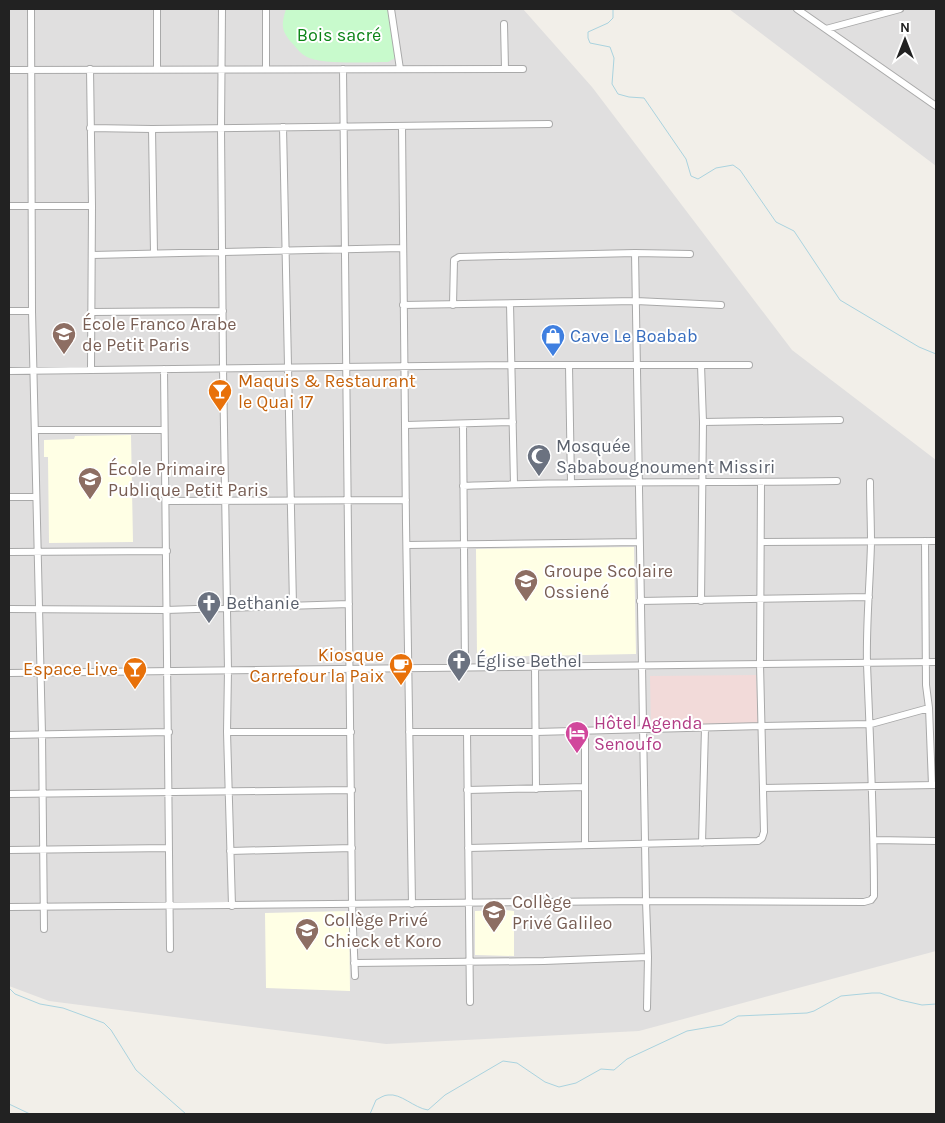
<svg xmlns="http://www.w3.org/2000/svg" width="945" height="1123" font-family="Karla,sans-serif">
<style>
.residential{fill:#e0dfdf}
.commercial{fill:#f2dad9}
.education{fill:#ffffe5}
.park{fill:#c8facc}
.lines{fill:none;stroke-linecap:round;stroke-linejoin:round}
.stream{stroke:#aad3df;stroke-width:1}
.minor-casing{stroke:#a9a9a9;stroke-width:8}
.minor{stroke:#fff;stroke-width:6}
.labels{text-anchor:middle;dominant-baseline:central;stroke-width:4;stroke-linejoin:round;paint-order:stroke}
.park-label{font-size:18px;fill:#0c8416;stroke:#fff}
.education-label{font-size:18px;fill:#785e54;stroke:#fff;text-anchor:start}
.shop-label{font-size:18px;fill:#366cbe;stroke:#fff;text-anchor:start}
.food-label{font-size:18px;fill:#c56008;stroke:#fff;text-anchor:end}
.worship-label{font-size:18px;fill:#5b616d;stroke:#fff;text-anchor:start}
.hotel-label{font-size:18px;fill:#b23c85;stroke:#fff;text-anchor:start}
</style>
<rect width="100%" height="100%" fill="#f2efe9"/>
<path class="residential" d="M9,9H523L592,87L792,350L936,460V951L639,1031L386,1044L49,1001L9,986Z
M729,9H936V166Z"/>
<path class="commercial" d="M756,675L758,723L651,725L650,676Z"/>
<path class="education" d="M131,435L133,542L49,543L48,457H44V440L74,439L75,436Z
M634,547L636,654L477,657L476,549Z
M505,910L514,911V956L475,955V911Z
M349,911L350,991L266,988L265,913Z"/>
<path class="park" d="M286,9H388L395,58L388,62C370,62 322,65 307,57C301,54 297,49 293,44C281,31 281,25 286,9Z"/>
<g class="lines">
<path class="stream" d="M613,9V18L608,23L588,32V38L590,43L610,47L614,58L612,84L618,94L629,97L644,98L686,159L691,176L698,179L716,168L733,165L740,170L776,222L794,231L840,300L919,347L936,354
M9,988L15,994L40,1004L63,1008L104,1023L111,1030L136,1070L186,1114
M9,1104L30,1114
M370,1114L376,1100C380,1098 384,1095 388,1095C401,1093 414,1108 428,1110L445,1095L503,1061L517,1063L545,1082L559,1087L576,1083L601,1069L614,1070L627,1059L687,1031L722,1025L738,1016L807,1013L814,1011L841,996L872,993H880L900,1000L922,1005L936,1004"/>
<g class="minor-casing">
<path id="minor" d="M31,9L32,311L42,734L44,929
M157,9V69
M222,9L221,128L223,368L228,670L227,732L232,906
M391,9L400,69
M797,9L936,106
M504,24L505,69
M826,29L900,9
M266,68V9
M90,69L92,206L91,369
M343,69L352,905L355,976
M9,70L523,69
M402,126C403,385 408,645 412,904
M283,127L293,605
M90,128L152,129L549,124
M152,129L154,253
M9,206H92
M635,253L646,901L648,957L647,1008
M92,255L402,248
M510,304L514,484
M403,305L636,301L721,305
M453,305L454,260L459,257L635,253L690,254
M9,311H32
M91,312L223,311
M701,365L703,422L701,601
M569,366L571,483
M164,369L170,949
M9,371L511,365H749
M703,422L840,420
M406,425L513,422
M463,425L465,667
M35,430H164
M463,486C587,481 712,483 837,481
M9,497H36
M166,501L406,500
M925,541L926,685L929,708L932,785
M761,542L936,541
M407,545L640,542
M9,552L167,551
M640,601L869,597
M9,609L166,610L349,604
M535,666L536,789
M9,673L936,662
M585,730V845
M227,732H351
M409,732H536L762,726L871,724L929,708
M467,732L470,1002
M9,735L169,732
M763,788L935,785
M467,790L585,787
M9,794L352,790
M874,840L936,841
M702,843L705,728
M468,848L758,841L762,838L764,832L760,664L761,482
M9,850L169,848
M230,851L352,848
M9,907L646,901L864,902L871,900L874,896C874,818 870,741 867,664C866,624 870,583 871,543C871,522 870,502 870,482
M354,963L544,961L648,957"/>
</g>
<use href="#minor" class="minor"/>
</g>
<defs>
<g id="school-pin" transform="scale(1.25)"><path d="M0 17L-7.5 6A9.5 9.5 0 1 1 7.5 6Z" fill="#8d6e63" stroke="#fff"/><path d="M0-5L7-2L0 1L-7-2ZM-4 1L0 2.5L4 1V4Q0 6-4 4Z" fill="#fff"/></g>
<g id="shop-pin" transform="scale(1.25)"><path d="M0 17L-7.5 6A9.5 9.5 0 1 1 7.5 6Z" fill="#3f7fe0" stroke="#fff"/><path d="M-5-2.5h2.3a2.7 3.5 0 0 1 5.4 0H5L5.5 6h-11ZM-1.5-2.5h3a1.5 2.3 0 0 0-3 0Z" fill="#fff"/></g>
<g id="bar-pin" transform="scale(1.25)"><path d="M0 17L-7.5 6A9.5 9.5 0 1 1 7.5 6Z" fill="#e8710a" stroke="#fff"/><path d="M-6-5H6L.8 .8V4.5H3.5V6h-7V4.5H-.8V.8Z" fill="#fff"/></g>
<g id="mosque-pin" transform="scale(1.25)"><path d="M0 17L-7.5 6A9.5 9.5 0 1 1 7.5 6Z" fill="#6b7280" stroke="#fff"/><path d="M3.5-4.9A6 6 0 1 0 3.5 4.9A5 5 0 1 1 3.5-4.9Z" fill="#fff"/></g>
<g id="church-pin" transform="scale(1.25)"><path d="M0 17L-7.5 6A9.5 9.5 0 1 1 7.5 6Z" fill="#6b7280" stroke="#fff"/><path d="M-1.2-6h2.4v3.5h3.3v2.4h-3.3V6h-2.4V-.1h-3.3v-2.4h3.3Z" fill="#fff"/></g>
<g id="cafe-pin" transform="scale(1.25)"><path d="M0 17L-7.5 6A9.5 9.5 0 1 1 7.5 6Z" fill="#e8710a" stroke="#fff"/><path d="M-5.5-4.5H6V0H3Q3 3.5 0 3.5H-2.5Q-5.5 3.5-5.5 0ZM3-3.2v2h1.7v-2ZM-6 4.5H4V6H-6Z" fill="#fff"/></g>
<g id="hotel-pin" transform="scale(1.25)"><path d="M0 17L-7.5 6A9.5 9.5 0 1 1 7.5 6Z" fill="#d1479c" stroke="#fff"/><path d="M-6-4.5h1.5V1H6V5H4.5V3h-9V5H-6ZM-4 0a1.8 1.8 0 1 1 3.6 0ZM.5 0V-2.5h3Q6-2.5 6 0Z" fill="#fff"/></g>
</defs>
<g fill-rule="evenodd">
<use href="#school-pin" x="64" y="334"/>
<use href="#shop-pin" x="553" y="336"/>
<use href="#bar-pin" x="220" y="391"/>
<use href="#mosque-pin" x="539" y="456"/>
<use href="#school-pin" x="90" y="479"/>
<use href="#school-pin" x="526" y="581"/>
<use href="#church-pin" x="209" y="603"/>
<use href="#church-pin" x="459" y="661"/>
<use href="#cafe-pin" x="401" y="665"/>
<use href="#bar-pin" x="135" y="669"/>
<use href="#hotel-pin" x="577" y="733"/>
<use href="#school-pin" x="494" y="912"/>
<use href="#school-pin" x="307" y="930"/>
</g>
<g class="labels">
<g class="park-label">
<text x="339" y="35">Bois sacré</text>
</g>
<g class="education-label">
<text x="82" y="324">École Franco Arabe<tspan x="82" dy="21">de Petit Paris</tspan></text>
<text x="108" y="469">École Primaire<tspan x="108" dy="21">Publique Petit Paris</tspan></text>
<text x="544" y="571">Groupe Scolaire<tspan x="544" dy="21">Ossiené</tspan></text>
<text x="512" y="902">Collège<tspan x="512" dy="21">Privé Galileo</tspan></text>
<text x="324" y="920">Collège Privé<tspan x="324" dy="21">Chieck et Koro</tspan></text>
</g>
<g class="shop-label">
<text x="570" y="336">Cave Le Boabab</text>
</g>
<g class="food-label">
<text x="238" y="381" text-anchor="start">Maquis &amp; Restaurant<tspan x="238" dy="21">le Quai 17</tspan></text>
<text x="384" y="655">Kiosque<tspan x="384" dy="21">Carrefour la Paix</tspan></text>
<text x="118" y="669">Espace Live</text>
</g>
<g class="worship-label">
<text x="556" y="446">Mosquée<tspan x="556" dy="21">Sababougnoument Missiri</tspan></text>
<text x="226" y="603">Bethanie</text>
<text x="476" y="661">Église Bethel</text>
</g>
<g class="hotel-label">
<text x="594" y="723">Hôtel Agenda<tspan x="594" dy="21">Senoufo</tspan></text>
</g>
</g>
<rect width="945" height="1123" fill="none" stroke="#222222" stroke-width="20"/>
<g transform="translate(905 40)" stroke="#ffffff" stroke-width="4" paint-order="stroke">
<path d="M0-4L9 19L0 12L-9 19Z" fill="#222222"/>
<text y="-8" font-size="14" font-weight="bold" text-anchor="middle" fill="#222222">N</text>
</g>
</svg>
